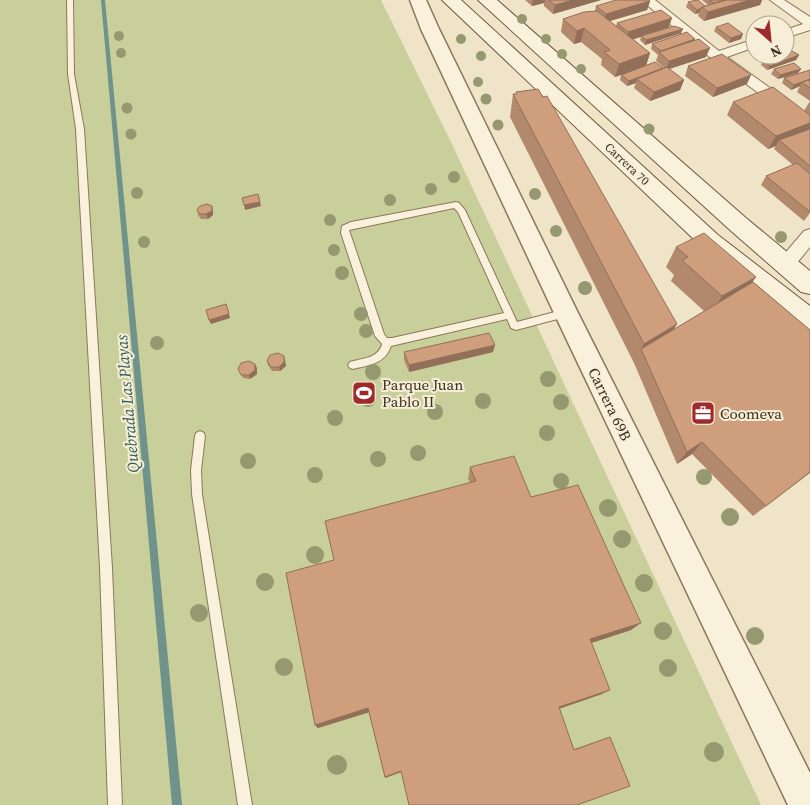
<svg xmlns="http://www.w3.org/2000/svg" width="810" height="805" font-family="'Source Serif 4',serif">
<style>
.green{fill:#c9cf9b}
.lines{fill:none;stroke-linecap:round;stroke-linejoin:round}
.stream{fill:#6f938a;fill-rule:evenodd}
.service-casing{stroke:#8d765c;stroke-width:2}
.minor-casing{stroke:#8d765c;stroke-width:2}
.tertiary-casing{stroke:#8d765c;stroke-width:3}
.secondary-casing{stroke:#6f573f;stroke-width:2}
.service{fill:#faf1dc;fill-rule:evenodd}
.minor{fill:#faf1dc;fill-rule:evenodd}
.tertiary{fill:#faf1dc;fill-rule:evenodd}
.secondary{fill:#faf1dc;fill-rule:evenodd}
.tree{fill:#96986f}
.wall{fill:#b2896c}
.shaded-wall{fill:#916f58}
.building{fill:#cf9f7d;stroke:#916f58}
.labels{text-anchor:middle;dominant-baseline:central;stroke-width:4;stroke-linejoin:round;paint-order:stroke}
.far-street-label{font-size:12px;fill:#3d2e20;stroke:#f7eed8}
.poi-label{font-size:15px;fill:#3d2e20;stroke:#f7eed8;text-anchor:start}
.street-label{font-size:15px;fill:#3d2e20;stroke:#f7eed8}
.water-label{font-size:16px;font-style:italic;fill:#2f5d5a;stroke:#f7eed8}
</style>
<rect width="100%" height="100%" fill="#f0e4c8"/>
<path class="green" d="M0,0H381L451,142L761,805H0Z"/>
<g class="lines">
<path class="stream" d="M101,0H105L182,805H172Z"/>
<g class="service-casing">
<path id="service" d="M67,0H73L74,74L84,129L112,568L122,805H108L100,568L76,129L68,74Z
M456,202L459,203L465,210L517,322L566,309L569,310L571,313L569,316L516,330L511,328L507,319L391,346C385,364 369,365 353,369L350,368L348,365L350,362C362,358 378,359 382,344L375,336L341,233L342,226L351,222ZM454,208L458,212L504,313L392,338H387L384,334L349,230Z
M200,431L204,433L205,436L201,470L202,494L252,805H238L192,494L191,470L195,436L196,433Z"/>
</g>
<g class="minor-casing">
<path id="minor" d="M641,0H655L719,51L755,39V47L727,57L810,117V129L805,127L712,59Z
M770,0H784L810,17V30L785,38V30L803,24Z
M810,229V247L792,269L786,271L780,269L777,264L780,259L804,231Z"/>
</g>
<g class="tertiary-casing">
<path id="tertiary" d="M410,0H426L439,29L578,313L810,773V805H788L554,313L421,29Z"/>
</g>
<g class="secondary-casing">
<path id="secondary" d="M442,0H461L718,235L810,306V330L801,327L702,247Z
M478,0H497L746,218L810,271V294L801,292L730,230Z"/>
</g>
<use href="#service" class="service"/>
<use href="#minor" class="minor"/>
<use href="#tertiary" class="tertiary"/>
<use href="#secondary" class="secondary"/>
</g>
<g class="tree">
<circle cx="522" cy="19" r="5"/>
<circle cx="119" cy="36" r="5"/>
<circle cx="461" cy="39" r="5"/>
<circle cx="546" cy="39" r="5"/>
<circle cx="121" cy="53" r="5"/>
<circle cx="562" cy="54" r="5"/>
<circle cx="481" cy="56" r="5"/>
<circle cx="581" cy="69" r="5"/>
<circle cx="478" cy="82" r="5"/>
<circle cx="486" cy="99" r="5.5"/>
<circle cx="127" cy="108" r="5.5"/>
<circle cx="498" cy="125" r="5.5"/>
<circle cx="649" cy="129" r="5.5"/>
<circle cx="131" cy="134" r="5.5"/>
<circle cx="454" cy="177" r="6"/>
<circle cx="431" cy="189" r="6"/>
<circle cx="137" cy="193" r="6"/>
<circle cx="535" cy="194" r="6"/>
<circle cx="390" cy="200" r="6"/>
<circle cx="330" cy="220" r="6"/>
<circle cx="556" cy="231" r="6"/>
<circle cx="781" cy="237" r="6"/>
<circle cx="144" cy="242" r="6"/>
<circle cx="334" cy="250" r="6"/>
<circle cx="342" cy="273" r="7"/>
<circle cx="585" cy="288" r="7"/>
<circle cx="361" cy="314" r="7"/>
<circle cx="366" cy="331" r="7"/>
<circle cx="157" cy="343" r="7"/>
<circle cx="373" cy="372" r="8"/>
<circle cx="548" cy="379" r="8"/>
<circle cx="368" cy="399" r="8"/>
<circle cx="483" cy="401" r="8"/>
<circle cx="561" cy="402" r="8"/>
<circle cx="435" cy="412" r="8"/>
<circle cx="335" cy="418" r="8"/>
<circle cx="547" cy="433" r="8"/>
<circle cx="418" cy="453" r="8"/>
<circle cx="378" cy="459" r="8"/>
<circle cx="248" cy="461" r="8"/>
<circle cx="315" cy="475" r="8"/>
<circle cx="704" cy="477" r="8"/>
<circle cx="561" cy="481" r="8"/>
<circle cx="608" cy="508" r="9"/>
<circle cx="730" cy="517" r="9"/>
<circle cx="622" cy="539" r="9"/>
<circle cx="315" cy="555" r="9"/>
<circle cx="265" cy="582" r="9"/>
<circle cx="644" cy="583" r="9"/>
<circle cx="199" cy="613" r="9"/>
<circle cx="663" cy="631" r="9"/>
<circle cx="755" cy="636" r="9"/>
<circle cx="284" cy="667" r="9"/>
<circle cx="668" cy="668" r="9"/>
<circle cx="714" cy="752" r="10"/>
<circle cx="337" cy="765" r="10"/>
</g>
<path class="wall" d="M525,0H601L553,14L544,6V3L532,6Z
M702,0H762L760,5L704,21L698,16L699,13L695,14L686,7L688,2L705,6L708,5Z
M650,1L647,10L610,21L616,26L617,23L669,27L681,33L645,45L640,40L641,37L633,39L650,53L646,65L662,69L664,68L656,61L658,55L651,49L652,44L695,41L706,57L669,69L684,80L680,90L650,101L634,88L636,83L627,86L620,80L621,75L629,72L615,77L601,65L602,59L581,42L574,44L561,32L563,19L595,11L596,6Z
M716,27L741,39L729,43L714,31Z
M799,55L796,60L767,70L761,65L763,61Z
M688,66L747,84L713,97L685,76Z
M774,69H801L798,73L778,79L771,74Z
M810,70V213L804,221L761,185L766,176L793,165L774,149L776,146L768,149L727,115L733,102L804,111L810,101L797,92L800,86L791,90L782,83L784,78Z
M516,92L677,324L673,330L704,311L671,281L674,275L666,267L676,247L753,282L810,330V473L753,516L692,454L677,464L634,363L510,117L513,94H516Z
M212,206L213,211V215L208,219H201L198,215L197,210Z
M404,352H493L409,372L404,360Z
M285,360L286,366L280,371H272L268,365L267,361Z
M257,368V374L250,379L243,378L238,369Z
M470,467L531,497L631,630L591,643L602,694L559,709L574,749L610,737L630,786L401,772L385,778V777L369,712L318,728L315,725L334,560L470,482L468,479Z"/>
<path class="shaded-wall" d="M533,0H545L544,3L532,6Z
M573,0H601L553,14L555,5Z
M750,0H762L760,5L704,21L708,12Z
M650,1L647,10L603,23L606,14Z
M701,8L699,13L695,14L697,10Z
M672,18L669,27L626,42L628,32Z
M584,28L581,42L574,44L577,31Z
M683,29L681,33L645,45L646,40Z
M743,34L741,39L729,43L731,38Z
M695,39L694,43L661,51Z
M710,48L706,57L666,70L669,61Z
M650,53L646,66L615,77L619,64Z
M799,55L796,60L767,70L770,66Z
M663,68L661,73L637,79L636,83L627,86L629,81Z
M801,69L798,73L778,79L780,75Z
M751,75L747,84L713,97L717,88Z
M810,79V82H802L800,86L791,90L794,85Z
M684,80L680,90L650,101L654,92Z
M810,123V131L779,140L776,146L768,149L776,136Z
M260,202L261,206L245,210L244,205Z
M212,206L213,211V215L208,219L206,214Z
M756,277L742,297L710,316L722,296Z
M226,304L230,318L211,324L209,320Z
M677,324L665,343L641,349L644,344Z
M495,345L493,352L409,372V365Z
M284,356L286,366L280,371L279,367Z
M255,364L257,368V374L250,379L249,375Z
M702,442L692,454L677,464L687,452Z
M641,623L631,630L582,646L590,639Z
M610,690L602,694L552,711L559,707Z
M368,708L370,712L318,728L315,725Z
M401,771V772L385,778V777Z"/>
<path class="building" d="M549,0H573L555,5Z
M616,0H649L650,1L606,14L596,6Z
M697,0H698L705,6L697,10L688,2Z
M709,0H726L714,3Z
M726,0H750L708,12L702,7Z
M661,10L672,18L628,32L617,23Z
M597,11L650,53L619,64L604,52L610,50L584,28L577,31L563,19L584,12Z
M728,23L743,34L731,38L716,27Z
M674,26L683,29L646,40L641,36Z
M687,32L695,39L661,51L652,44Z
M699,39L710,48L669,61L659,52Z
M792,51L799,55L770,66L763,61L780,55H785V53Z
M722,54L751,75L717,88L688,66Z
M655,62L663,68L629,81L621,75Z
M794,63L801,69L780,75L774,69Z
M667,67L684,80L654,92L637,79Z
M810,70V79L794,85L784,78Z
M810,80V88L802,82Z
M773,87L810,115V123L776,136L733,102Z
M538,89L543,97L547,96L677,324L644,344L513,94H517L516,92Z
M810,129V166L779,140Z
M797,163L810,174V212L766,176Z
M258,194L260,202L244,205L242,198Z
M207,204L212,206V211L206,214H200L197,210L200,206Z
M704,233L756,277L722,296L682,260L688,257L676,247Z
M753,282L810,330V472L766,506L702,442L687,452L641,349Z
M226,304L229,314L209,320L206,310Z
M489,333L495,345L409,365L404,352Z
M278,353L284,356V362L279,367H271L267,361L270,355Z
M249,361L255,364V370L249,375H241L238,369L241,363Z
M514,456L531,497L578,485L641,623L590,639L610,690L559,707L574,750L610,737L630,786L577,805H409L401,771L385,777L368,708L315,725L286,573L334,560L325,521L476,481L470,467Z"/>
<defs>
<g id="stadium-square" transform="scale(1.25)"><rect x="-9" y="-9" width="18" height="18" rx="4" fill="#9e2a2b" stroke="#f7eed8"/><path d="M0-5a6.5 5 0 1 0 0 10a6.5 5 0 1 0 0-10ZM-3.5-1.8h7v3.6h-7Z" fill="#fff"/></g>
<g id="office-square" transform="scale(1.25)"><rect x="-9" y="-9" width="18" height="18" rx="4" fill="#9e2a2b" stroke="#f7eed8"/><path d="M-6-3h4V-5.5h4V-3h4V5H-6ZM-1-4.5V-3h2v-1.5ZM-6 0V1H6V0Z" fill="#fff"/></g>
</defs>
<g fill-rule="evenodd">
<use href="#stadium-square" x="364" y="393"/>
<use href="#office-square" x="703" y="413"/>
</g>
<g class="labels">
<g class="far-street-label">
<text transform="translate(627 164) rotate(43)">Carrera 70</text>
</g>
<g class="poi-label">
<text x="382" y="384">Parque Juan<tspan x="382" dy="17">Pablo II</tspan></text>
<text x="720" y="413">Coomeva</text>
</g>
<g class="street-label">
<text transform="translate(610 404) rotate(64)">Carrera 69B</text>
</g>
<g class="water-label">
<text transform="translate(127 404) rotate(-95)">Quebrada Las Playas</text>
</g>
</g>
<g transform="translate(770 40) rotate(153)"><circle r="24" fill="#f7eed8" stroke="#ada18e"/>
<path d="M0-4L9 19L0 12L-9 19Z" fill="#9e2a2b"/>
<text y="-8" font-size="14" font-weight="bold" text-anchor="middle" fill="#3d2e20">N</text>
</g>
</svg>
